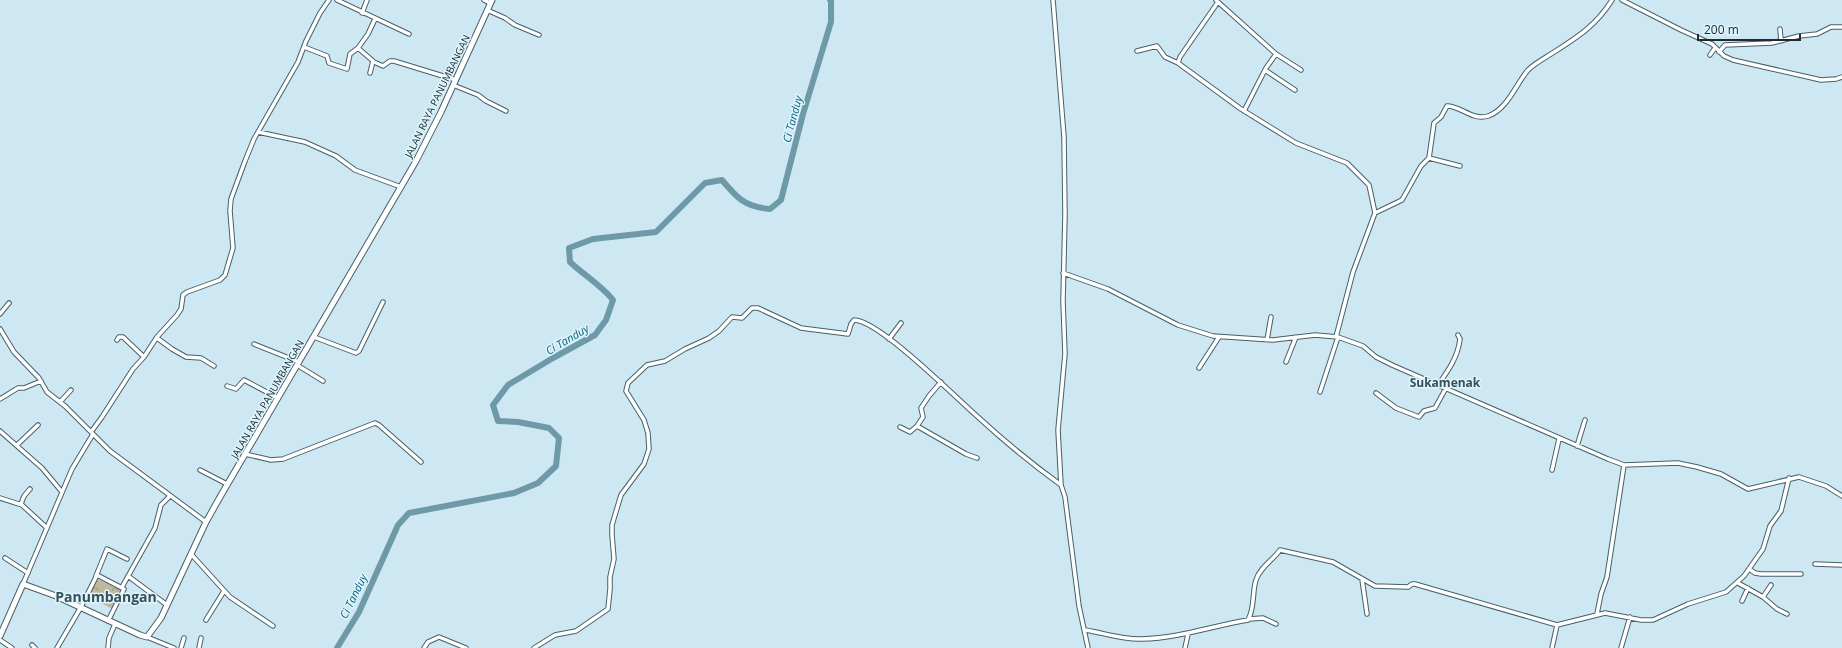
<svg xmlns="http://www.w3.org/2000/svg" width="1842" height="648" font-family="'Open Sans',sans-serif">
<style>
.park{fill:url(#park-crowns)}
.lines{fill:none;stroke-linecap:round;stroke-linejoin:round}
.river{stroke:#6e99a8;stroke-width:6}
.street-casing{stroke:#475f68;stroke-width:5.5}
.secondary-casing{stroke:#475f68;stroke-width:7}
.street{stroke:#fff;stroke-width:3.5}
.secondary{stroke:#fff;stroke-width:5}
.labels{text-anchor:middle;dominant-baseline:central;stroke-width:3;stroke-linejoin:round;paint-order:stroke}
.street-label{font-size:10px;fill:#202b2f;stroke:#def5fd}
.water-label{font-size:11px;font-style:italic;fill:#096178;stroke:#def5fd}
.quarter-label{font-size:12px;font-weight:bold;fill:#374f57;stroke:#def5fd}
.district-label{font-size:14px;font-weight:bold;fill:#374f57;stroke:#def5fd}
</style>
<defs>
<pattern id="park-crowns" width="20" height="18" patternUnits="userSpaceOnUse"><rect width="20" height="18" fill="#c2b79b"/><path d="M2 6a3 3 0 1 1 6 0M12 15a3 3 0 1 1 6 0" fill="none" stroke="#9d957f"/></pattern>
</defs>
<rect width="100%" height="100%" fill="#cde8f2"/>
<path class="park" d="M97,579L121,590L113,609L88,597Z"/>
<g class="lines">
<path class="river" d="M337,648L359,612L398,525L409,513L514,493L538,483L556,466L559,438L549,428L518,422L498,421L493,405L508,385L553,358L595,335L606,320L613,300C601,285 585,276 570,262L569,248L593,239L656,232L705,183L722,180C737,198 745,207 770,209L781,200L803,114L831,22V1L830,0"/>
<g class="street-casing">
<path id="street" d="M337,0L409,34
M484,0L490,3
M1053,0L1064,137L1065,215L1063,301L1065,354L1058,430L1061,485L1065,497L1079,606L1088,648
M1216,0L1218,2L1180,57L1178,63L1241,109L1296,143L1347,163L1369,185L1375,213L1353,272L1336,337
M1622,0L1681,30L1712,44L1724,56L1733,60L1821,80L1836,79L1842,77
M1218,2L1276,54L1266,68L1244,111
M487,10L505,18L515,25L539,35
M362,13L367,0
M1780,29L1781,41
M304,47L327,56L329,63L347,69L350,54L358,48
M1137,51L1157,46L1165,57L1178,63
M1719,52L1725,45L1772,43L1799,36L1817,34L1831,27H1842
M1276,54L1301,70
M1710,55L1715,48
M374,62L383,66L390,61H394L456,80
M1265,70L1295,90
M370,73L373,61L358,48L368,34L375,19
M453,85L478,95L486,101L506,111
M258,132L305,142L336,156L355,170L401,187
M1429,158L1434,123L1441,117L1447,106C1461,106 1473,121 1488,116C1507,110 1516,84 1528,70C1534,64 1543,59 1551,54C1576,38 1596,26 1612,0
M1375,213L1402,200L1421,166L1429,158L1460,166
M1063,273L1108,289L1178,325L1213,336L1273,340L1315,335L1338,337L1363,346L1376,357L1392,365L1608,459L1624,465L1678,463L1697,467L1721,474L1748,489L1799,477L1826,486L1842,496
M0,314L9,303
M0,329L14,352L39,378L47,392L65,406L110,451L206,522
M314,337L356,353L359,351L383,302
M157,338L172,349L186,357L201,358L214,366
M889,339L901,323
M117,340L119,337H123L144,357
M1267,340L1271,317
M254,344L299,362
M1286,362L1296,337
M297,365L323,381
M1199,368L1219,337
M1438,385C1448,371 1458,357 1460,339L1458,335
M227,386L236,389L244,380L278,398
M1320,392L1338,337
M1376,393L1396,408L1419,417L1424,411L1435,408L1446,388
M0,399L18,388H24L41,381
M60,402L71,390
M917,426L966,454L977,458
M900,427L910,432L917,426L923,417L921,408L929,396L941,382
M0,431L42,468L62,492
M91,432L102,417L133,369L144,357L157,337L177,315L181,309L183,295L187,292L220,280L225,275L233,248L230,211L231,199L245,161L254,139L298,62L306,41L320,13L329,0
M17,445L38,425
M1577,446L1585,420
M245,454L271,460L283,459L375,423L379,425L421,462
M200,470L227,484
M1552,470L1559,439
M0,498L22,505L47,528
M21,504L24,496L30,489
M191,554L230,597L273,626
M5,558L28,573
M1815,564L1842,565
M1749,569L1755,573L1761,574H1801
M96,576L107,549L127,559
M128,576L167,605
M1362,579L1367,614
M1738,583L1763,597L1777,609L1787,614
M23,584L72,469L93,434
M122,587L155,528L161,505L170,496
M1763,597L1771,585
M1742,601L1748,588
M1597,614L1601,594L1607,577L1624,465
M1249,619L1263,618L1276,624
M206,620L224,591
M1085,630C1104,633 1123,640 1142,639C1179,638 1212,626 1248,620C1255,608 1252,592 1256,580C1260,567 1273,560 1280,550L1333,562L1375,586L1408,587L1412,584H1415L1557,625
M147,637L174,648
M0,640L12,648
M32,645L35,648
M57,648L81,607L97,575L124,589L108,621
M108,648L109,638L115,624
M181,648L184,638
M199,648L201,638
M424,648L428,642L439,637L466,648
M534,648L555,635L576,631L608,609L610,589V577L614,559L612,535V525L621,495L644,464L649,449L648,433L644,420L626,391L628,383L647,365L665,361L685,349L709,338L719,331L732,317L742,318L752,308H758L801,328L848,334L851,324L854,320C879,320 956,398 978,417C1004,441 1032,464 1061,485
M1185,648L1188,634
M1552,648L1557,625L1605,613L1641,620H1653L1688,604L1726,592L1744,576L1763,549L1770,526L1781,511L1789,478
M1621,648L1630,617"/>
</g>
<g class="secondary-casing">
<path id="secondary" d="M0,636L23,584L56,596L140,635L147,637L161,618L206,522L220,497L416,161L441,112L492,0"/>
</g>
<use href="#street" class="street"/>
<use href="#secondary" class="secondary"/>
</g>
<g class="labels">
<g class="street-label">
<text transform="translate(437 96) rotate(-64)">JALAN RAYA PANUMBANGAN</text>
<text transform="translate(267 399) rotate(-60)">JALAN RAYA PANUMBANGAN</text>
</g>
<g class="water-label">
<text transform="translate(792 119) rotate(-75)">Ci Tanduy</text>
<text transform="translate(567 339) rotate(-31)">Ci Tanduy</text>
<text transform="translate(353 596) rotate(-64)">Ci Tanduy</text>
</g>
<g class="quarter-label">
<text x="1445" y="382">Sukamenak</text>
</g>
<g class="district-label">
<text x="106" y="596">Panumbangan</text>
</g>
</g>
<path d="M1698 34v6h102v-6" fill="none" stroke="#202b2f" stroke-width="2"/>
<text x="1704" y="34" font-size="12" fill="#202b2f" stroke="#def5fd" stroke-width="3" paint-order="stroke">200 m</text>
</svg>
